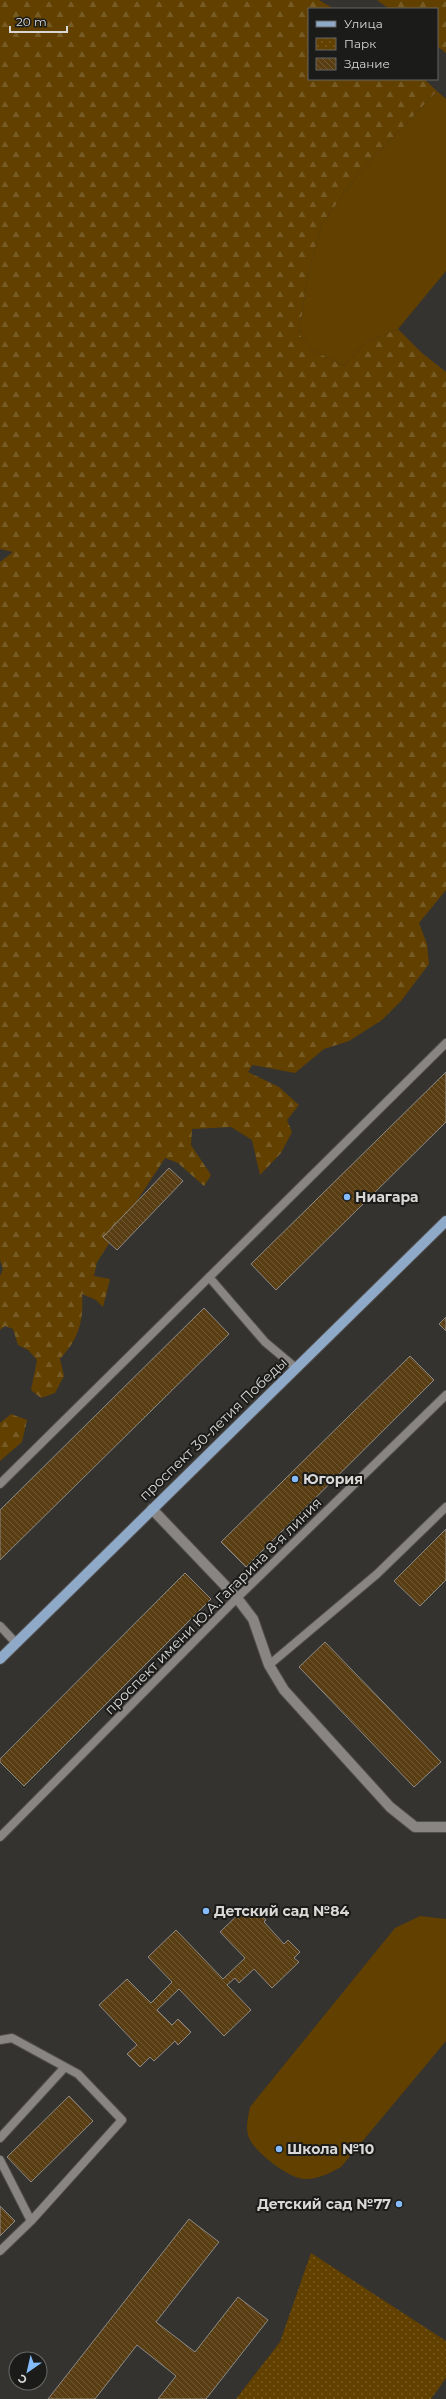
<svg xmlns="http://www.w3.org/2000/svg" width="446" height="2399" font-family="Montserrat,sans-serif">
<style>
.green{fill:#614000}
.forest{fill:url(#forest-firs)}
.park{fill:url(#park-dots)}
.building{fill:url(#building-back-hatch);stroke:#8c8986}
.lines{fill:none;stroke-linecap:round;stroke-linejoin:round}
.service-casing{stroke:#514f4d;stroke-width:10}
.minor-casing{stroke:#514f4d;stroke-width:12}
.primary-casing{stroke:#514f4d;stroke-width:12}
.service{stroke:#888582;stroke-width:8}
.minor{stroke:#888582;stroke-width:10}
.primary{stroke:#8fa9c8;stroke-width:10}
.poi-dot{fill:#85bbfb;stroke:#1b1b19;stroke-width:1.5}
.labels{text-anchor:middle;dominant-baseline:central;stroke-width:4;stroke-linejoin:round;paint-order:stroke}
.poi-label{font-size:14px;font-weight:bold;fill:#d9d8d6;stroke:#1b1b19;text-anchor:start}
.street-label{font-size:14px;fill:#d9d8d6;stroke:#1b1b19}
</style>
<defs>
<pattern id="forest-firs" width="22" height="20" patternUnits="userSpaceOnUse"><rect width="22" height="20" fill="#614000"/><path d="M5 1l3.5 6h-7zM16 11l3.5 6h-7z" fill="#775b24"/></pattern>
<pattern id="park-dots" width="8" height="8" patternUnits="userSpaceOnUse"><rect width="8" height="8" fill="#614000"/><path d="M2 2h.1M6 6h.1" fill="none" stroke="#775b24" stroke-width="1.8" stroke-linecap="round"/></pattern>
<pattern id="building-back-hatch" width="6" height="6" patternUnits="userSpaceOnUse"><rect width="6" height="6" fill="#593e13"/><path d="M-1 5l2 2M0 0l6 6M5-1l2 2" fill="none" stroke="#705935"/></pattern>
</defs>
<rect width="100%" height="100%" fill="#353330"/>
<path class="green" d="M437,91L446,99V271L398,329L366,342L344,366L312,350L299,334L308,274L322,224L358,174Z
M420,1916L446,1919V2041L341,2167C330,2173 319,2179 306,2179C290,2180 255,2152 249,2138C245,2127 248,2118 250,2107L395,1928Z"/>
<path class="forest" d="M0,0H319L334,9H309V79H424L437,91L358,174L322,224L308,274L299,334L312,350L344,366L366,342L398,329L422,353L446,372V890L419,923L427,944L429,964L401,1001L382,1020L349,1041L324,1049L295,1073L252,1065L248,1072L279,1087L299,1105L287,1120L292,1132L281,1153L260,1175L252,1140L231,1127L192,1129L191,1145L211,1175L204,1186L178,1163L165,1158L97,1262L94,1276L110,1279L103,1307L96,1300L82,1294C84,1322 78,1339 60,1359L64,1376L55,1393L41,1398L31,1390L37,1360L28,1350L18,1345L13,1329L5,1326L0,1330V1276L3,1269L0,1260V562L13,552L0,549Z
M377,0H446V53L437,46V9H389Z
M11,1414L27,1420L22,1442L0,1461V1423Z"/>
<path class="park" d="M311,2253L446,2341V2378L431,2399H236L280,2342Z"/>
<path class="building" d="M446,1072V1122L276,1290L251,1264Z
M169,1168L183,1181L117,1250L103,1237Z
M204,1308L229,1334L0,1560V1510Z
M446,1317V1331L439,1324Z
M410,1356L434,1380L246,1567L221,1542Z
M446,1529V1580L420,1606L394,1581Z
M185,1573L211,1599L24,1786L0,1762V1759Z
M325,1642L441,1762L414,1787L299,1667Z
M247,1906L253,1912L256,1909L266,1920L264,1922L284,1944L288,1940L300,1952L294,1958L299,1962L272,1988L254,1969L239,1983L235,1978L227,1985L251,2010L224,2036L179,1989L157,2010L172,2025L178,2019L191,2032L178,2045L175,2041L154,2061L150,2057L140,2067L127,2054L137,2045L99,2005L127,1979L151,2003L172,1982L148,1957L176,1930L223,1979L245,1958L220,1932Z
M69,2096L93,2121L31,2182L7,2157Z
M0,2206L15,2221L0,2236Z
M189,2219L219,2242L156,2322L195,2352L238,2297L268,2320L206,2399H158L176,2376L137,2345L95,2399H48Z"/>
<g class="lines">
<g class="service-casing">
<path id="service" d="M209,1277L265,1342L296,1368
M0,1484L446,1043
M0,1626L16,1643
M269,1665L377,1574L446,1507
M0,1837L237,1598L446,1395
M0,2040L12,2038L78,2074L122,2120L31,2221L0,2160
M0,2138L65,2067
M0,2251L31,2221"/>
</g>
<g class="minor-casing">
<path id="minor" d="M152,1509L237,1598L253,1619L269,1665L284,1690L390,1807L415,1827H446"/>
</g>
<g class="primary-casing">
<path id="primary" d="M0,1659L446,1221"/>
</g>
<use href="#service" class="service"/>
<use href="#minor" class="minor"/>
<use href="#primary" class="primary"/>
</g>
<g class="poi-dot">
<circle cx="347" cy="1197" r="4"/>
<circle cx="295" cy="1479" r="4"/>
<circle cx="206" cy="1911" r="4"/>
<circle cx="279" cy="2149" r="4"/>
<circle cx="399" cy="2204" r="4"/>
</g>
<g class="labels">
<g class="poi-label">
<text x="355" y="1197">Ниагара</text>
<text x="303" y="1479">Югория</text>
<text x="214" y="1911">Детский сад №84</text>
<text x="287" y="2149">Школа №10</text>
<text x="391" y="2204" text-anchor="end">Детский сад №77</text>
</g>
<g class="street-label">
<text transform="translate(213 1429) rotate(-44)">проспект 30-летия Победы</text>
<text transform="translate(213 1606) rotate(-45)">проспект имени Ю.А.Гагарина 8-я линия</text>
</g>
</g>
<rect x="308" y="8" width="130" height="72" fill="#1b1b19" stroke="#676765"/>
<rect x="316" y="21" width="20" height="6" fill="#8fa9c8" stroke="#676765"/>
<text x="344" y="28" font-size="12" fill="#d9d8d6">Улица</text>
<rect x="316" y="38" width="20" height="12" fill="url(#park-dots)" stroke="#676765"/>
<text x="344" y="48" font-size="12" fill="#d9d8d6">Парк</text>
<rect x="316" y="58" width="20" height="12" fill="url(#building-back-hatch)" stroke="#676765"/>
<text x="344" y="68" font-size="12" fill="#d9d8d6">Здание</text>
<g transform="translate(28 2371) rotate(214)"><circle r="19" fill="#1b1b19" stroke="#676765"/>
<path d="M0-3L7 15L0 10L-7 15Z" fill="#85bbfb"/>
<text y="-6" font-size="11" font-weight="bold" text-anchor="middle" fill="#d9d8d6">С</text>
</g>
<path d="M10 26v6h57v-6" fill="none" stroke="#d9d8d6" stroke-width="2"/>
<text x="16" y="26" font-size="12" fill="#d9d8d6" stroke="#1b1b19" stroke-width="3" paint-order="stroke">20 m</text>
</svg>
